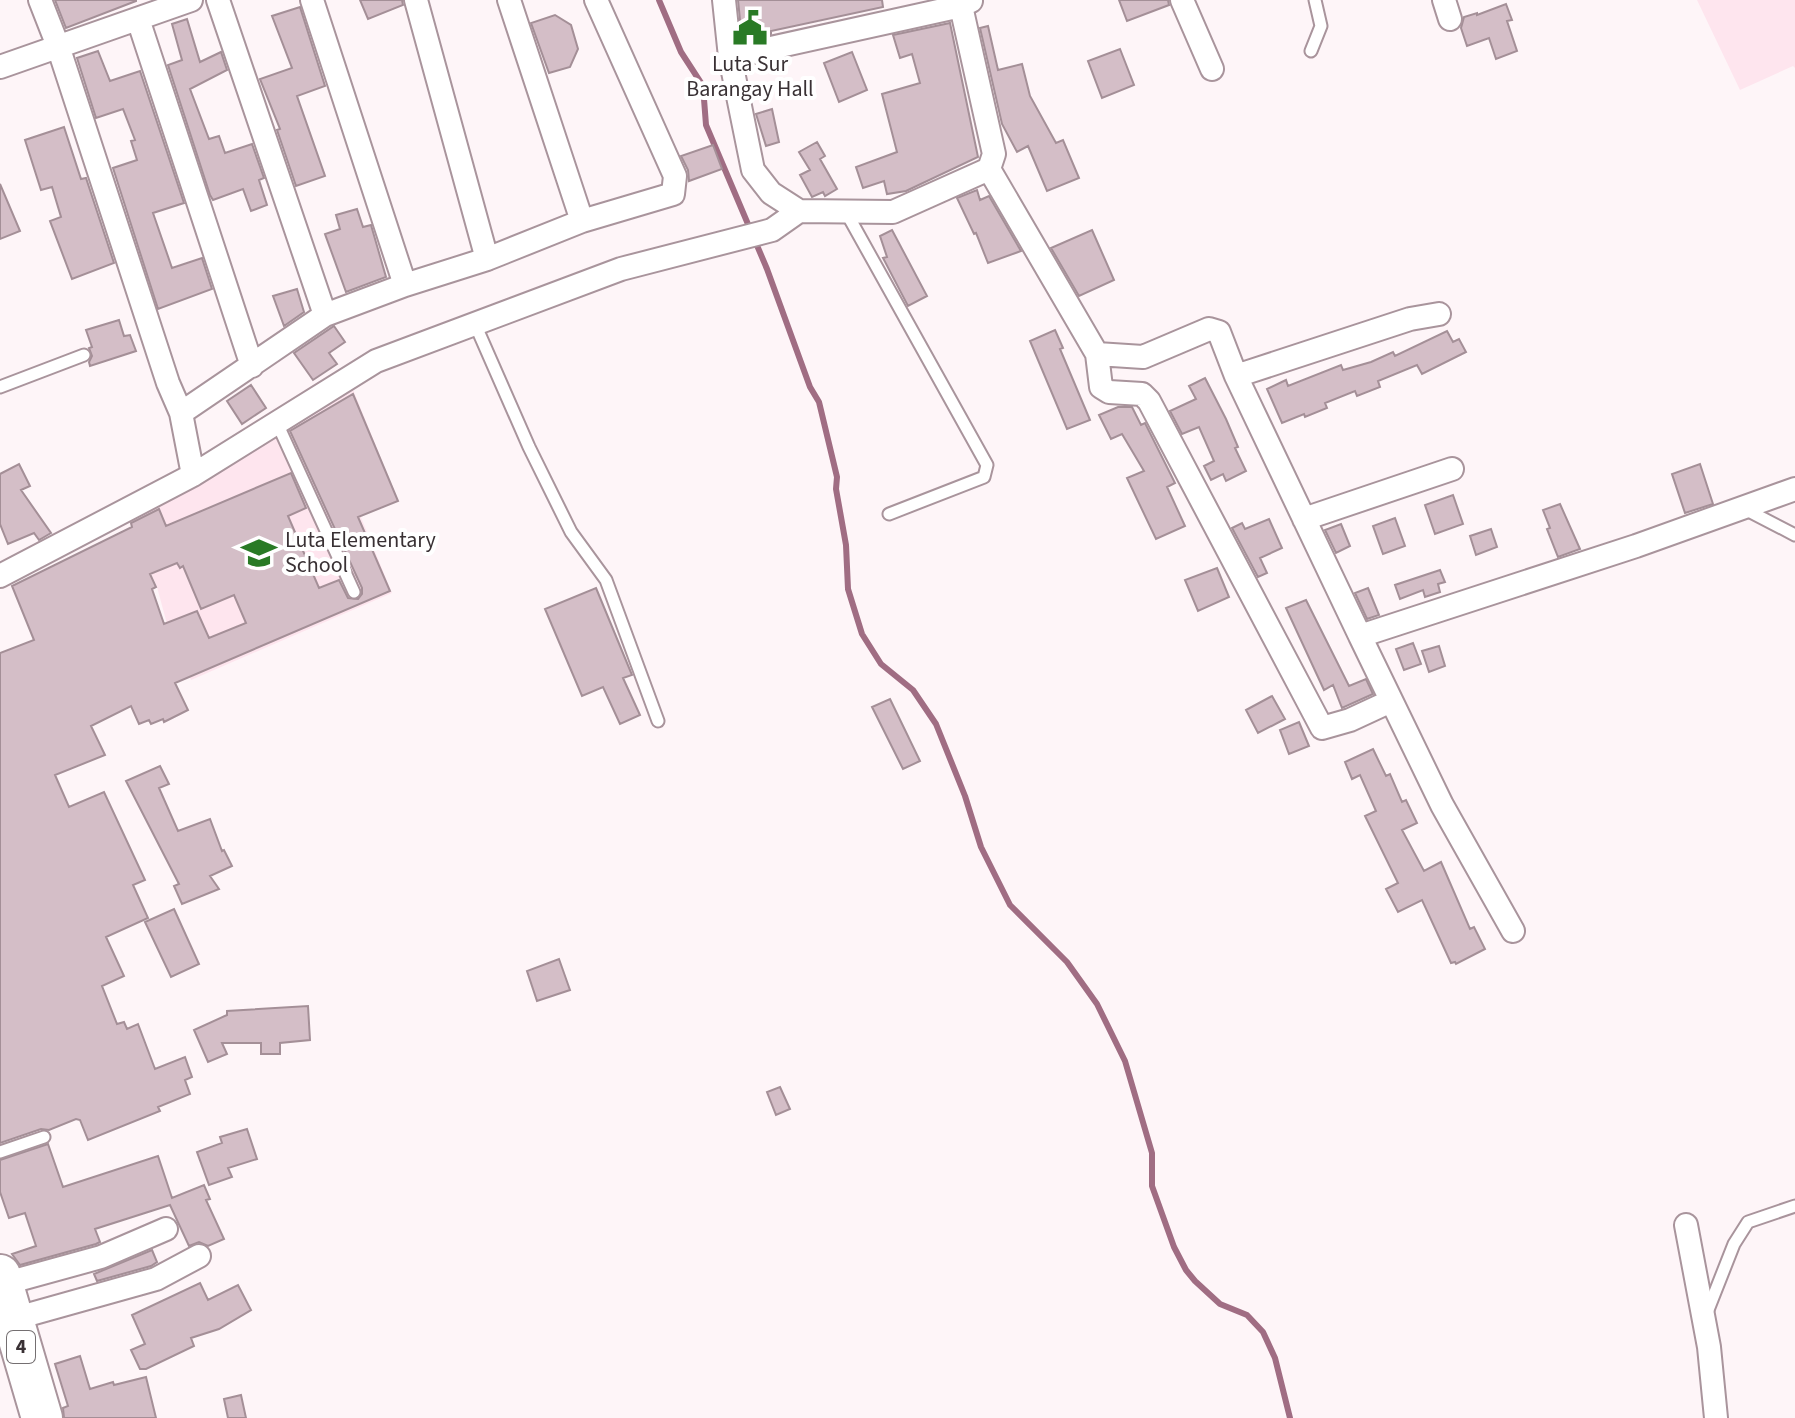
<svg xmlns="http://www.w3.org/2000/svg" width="1795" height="1418" font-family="'Source Sans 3',sans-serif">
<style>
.built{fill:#fee5ee}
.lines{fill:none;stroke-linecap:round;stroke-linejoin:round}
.stream{stroke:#a06d83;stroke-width:6}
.building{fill:#d4bec7;stroke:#a48f97;stroke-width:2;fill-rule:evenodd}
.lane-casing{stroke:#a9949c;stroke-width:15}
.street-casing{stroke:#a9949c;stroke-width:26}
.highway-casing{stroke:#a9949c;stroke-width:44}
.lane{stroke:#fff;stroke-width:11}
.street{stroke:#fff;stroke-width:22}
.highway{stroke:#fff;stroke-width:40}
.labels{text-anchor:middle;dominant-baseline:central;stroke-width:8;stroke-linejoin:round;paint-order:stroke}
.shield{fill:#fff;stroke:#746f71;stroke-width:2}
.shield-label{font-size:20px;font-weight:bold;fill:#393134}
.poi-label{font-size:22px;fill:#393134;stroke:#fff}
</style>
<rect width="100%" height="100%" fill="#fef5f8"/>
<path class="built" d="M1697,0H1795V68L1793,66L1740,90Z
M352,387L396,495L358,510L392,593L191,680L167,624L157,587L128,519Z"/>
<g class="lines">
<path class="stream" d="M659,0L681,52L703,86L706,125L767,269L810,387L819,402L837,477L836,489L846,545L848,589L862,634L881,664L913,690L936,724L965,796L981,847L1010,905L1067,962L1097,1004L1125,1061L1152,1153V1186L1174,1247L1186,1270L1195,1281L1220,1304L1247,1315L1263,1332L1275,1358L1290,1418"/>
</g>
<path class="building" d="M55,0H136V1L66,28Z
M360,0H402L403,5L368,19Z
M738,0H882L883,7L771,31V34L742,40Z
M1119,0H1168L1169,5L1127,21Z
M1506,4L1512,20L1507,21L1517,51L1496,59L1489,38L1467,46L1461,28L1464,17L1477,13V15Z
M300,7L325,86L297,96L325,176L296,186L277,130L280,129L260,79L292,68L272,16Z
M555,15L571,25L578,49L570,67L549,73L531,23Z
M187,19L200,62L221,52L227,70L190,89L209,139L219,136L225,153L252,144L264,178L259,180L267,205L251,211L243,189L213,200L210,195L168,65L182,60L172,24Z
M950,23L978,157L906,191L887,194L884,181L863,188L856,167L897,152L882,94L920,83L912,54L900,58L893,35Z
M988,26L998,70L1022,64L1030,96L1056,143L1063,140L1079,178L1047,191L1028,146L1017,152L1002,124L980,28Z
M1120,49L1134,85L1102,98L1088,61Z
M98,51L110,81L140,71L184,203L153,213L172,268L202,258L212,289L158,309L113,168L137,160L131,141L135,140L123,109L96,118L77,58Z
M852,52L867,90L839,102L824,63Z
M772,109L779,142L766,146L756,114Z
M64,127L81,179L86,178L114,263L72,279L50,221L61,217L52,187L41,190L25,140Z
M817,142L825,156L820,159L837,189L825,196L823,192L812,197L800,175L810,170L799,152Z
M713,145L722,169L689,181L688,170L681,156Z
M0,184L20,231L0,239Z
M977,190L980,200L989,196L1021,251L988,263L976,233L974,234L957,198Z
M357,209L363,227L371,225L386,277L346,292L325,234L340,229L336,215Z
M892,230L927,296L908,306L883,258L887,257L880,236Z
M1092,230L1114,280L1079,296L1051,248Z
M297,289L304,312L284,326L273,296Z
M119,320L124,336L130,335L136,351L90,366L89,362L92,356L89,348L92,347L86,330Z
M334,326L345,342L329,353L337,364L313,380L294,353Z
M1055,330L1063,348L1060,349L1090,420L1067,429L1030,341Z
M1447,331L1453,342L1459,339L1466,352L1422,374L1417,365L1378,381L1380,387L1357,396L1355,391L1325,403L1327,408L1305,417L1304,414L1282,423L1267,389L1286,380L1288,386L1341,365L1343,370L1371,362L1393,352L1395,356Z
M1205,378L1226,419L1238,447L1235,448L1246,471L1226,481L1223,474L1211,480L1204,466L1214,461L1199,427L1182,434L1170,411L1196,399L1189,386Z
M251,385L266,408L242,424L227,401Z
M353,394L398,501L358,517L390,591L175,683L188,710L164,722L163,719L151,724L149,720L139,724L131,706L91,726L105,755L55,775L69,807L104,792L145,880L133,885L148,918L106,937L124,976L102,986L117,1024L124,1022L127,1029L138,1024L155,1069L185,1057L192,1077L185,1080L190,1094L158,1107L160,1111L88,1140L80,1120L76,1119L49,1130L41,1129L0,1143V653L34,640L12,586L132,527L131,523L159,509L166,526L291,473L306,508L288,516L319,588L339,580L348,598L358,599L362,594V588L290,431ZM177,563L180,568L183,566L201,609L234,595L246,623L209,638L197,611L164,624L152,589L156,587L150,574Z
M1118,407H1132L1141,425L1145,423L1175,483L1167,487L1185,526L1156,539L1127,478L1144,471L1122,434L1111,439L1099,415Z
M19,464L30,486L21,490L51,533L39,540L34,533L8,544L0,524V474Z
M1700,464L1713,504L1685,513L1672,474Z
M1453,495L1463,524L1435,534L1425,505Z
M1560,504L1580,549L1558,557L1547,529L1550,528L1543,510Z
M1395,518L1405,546L1383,554L1373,526Z
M1269,519L1282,548L1260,558L1267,573L1258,577L1232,528L1242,523L1245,529Z
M1341,524L1350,546L1336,553L1325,530Z
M1491,529L1497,547L1476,555L1470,536Z
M1217,568L1229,597L1198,611L1185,580Z
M1440,570L1445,582L1438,584L1440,592L1425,597L1423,590L1400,599L1395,585Z
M596,588L632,675L623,678L640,715L620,724L603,687L582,696L545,609Z
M1368,588L1379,615L1367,619L1355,593Z
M1306,600L1349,686L1366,679L1373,694L1342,708L1333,685L1324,690L1286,608Z
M1413,643L1421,664L1404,670L1396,649Z
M1439,646L1445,666L1429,672L1422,651Z
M1272,696L1285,719L1258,733L1246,710Z
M890,699L920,761L903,769L872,707Z
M1299,722L1309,746L1289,754L1280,730Z
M1373,749L1386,776L1390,774L1402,802L1406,800L1417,823L1402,830L1424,871L1441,862L1470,929L1474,927L1485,949L1456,964L1455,962L1451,963L1422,900L1398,912L1386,889L1398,883L1365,816L1376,811L1360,775L1352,779L1345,762Z
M160,766L169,784L159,788L178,831L210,819L222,851L224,850L232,866L210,876L219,889L182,904L174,886L179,884L126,781Z
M174,909L199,964L171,977L145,922Z
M559,959L570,990L537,1001L527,971Z
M308,1006L310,1040L280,1043V1054H261V1043H222L227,1054L208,1062L194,1030L227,1015V1011Z
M780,1087L790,1109L776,1115L767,1092Z
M247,1129L257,1159L228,1168L232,1177L209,1185L197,1152L222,1143L220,1137Z
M48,1144L63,1187L158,1156L172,1198L204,1185L210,1199L206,1200L224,1239L208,1246L199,1242L189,1246L170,1205L95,1229L100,1242L96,1244L20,1265L12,1254L36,1246L25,1213L9,1218L0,1192V1160Z
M152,1250L157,1262L151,1266L97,1281L94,1274Z
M200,1283L208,1300L238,1285L251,1310L219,1329L191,1338L194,1346L146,1369H140L131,1350L145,1344L132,1315Z
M80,1356L90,1389L113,1382L114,1385L146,1377L156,1418H64L63,1408L68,1406L55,1364Z
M241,1395L246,1418H228L224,1399Z"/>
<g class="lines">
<g class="lane-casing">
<path id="lane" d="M1311,51L1321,26L1315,0
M846,212L987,465L984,477L889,514
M475,324L529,447L571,532L606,580L658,721
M0,387L84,355
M277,423L354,592
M1743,508L1795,535
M0,1152L44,1137
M1706,1315L1734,1244L1748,1222L1795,1206"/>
</g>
<g class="street-casing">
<path id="street" d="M40,0L58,46L168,383L181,413L325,315L405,285L487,259L582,221L673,194L675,176L596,0
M218,0L325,315
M312,0L405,285
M416,0L487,259
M509,0L582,221
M724,0L730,57L753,170L771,193L799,211
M1182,0L1212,69
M1444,0L1450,19
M138,19L252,366
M730,57L961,6L971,1
M0,67L191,0
M989,169L1097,354L1101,387L1109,392L1142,394L1149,401L1322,728L1350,720L1391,701
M1097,354L1143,357L1209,329L1219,332L1236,376L1360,636L1636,546L1795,489
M1236,376L1410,319L1439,314
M181,413L193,475
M1304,519L1452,469
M0,576L193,475L376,361L621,269L772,230L799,211L893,212L989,169L994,154L961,6
M1360,636L1442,805L1513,931
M1686,1225L1709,1347L1716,1418
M3,1284L101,1257L166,1229
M13,1319L156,1279L199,1256"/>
</g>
<g class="highway-casing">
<path id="highway" d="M0,1275L42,1418"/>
</g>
<use href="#lane" class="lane"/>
<use href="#street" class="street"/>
<use href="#highway" class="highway"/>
</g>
<defs>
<g id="civic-bare" transform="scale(2.76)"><path d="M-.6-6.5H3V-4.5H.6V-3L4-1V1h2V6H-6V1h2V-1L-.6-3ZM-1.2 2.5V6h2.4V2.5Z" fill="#297a25" stroke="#fff" stroke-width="2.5" paint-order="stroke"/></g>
<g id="school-bare" transform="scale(2.76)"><path d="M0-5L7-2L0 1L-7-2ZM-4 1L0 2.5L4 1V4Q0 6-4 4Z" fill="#297a25" stroke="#fff" stroke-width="2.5" paint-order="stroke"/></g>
</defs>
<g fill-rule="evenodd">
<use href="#civic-bare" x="750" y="28"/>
<use href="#school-bare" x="259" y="553"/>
</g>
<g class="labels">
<rect class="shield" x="7" y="1331" width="28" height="32" rx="6"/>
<g class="shield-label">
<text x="21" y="1347">4</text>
</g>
<g class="poi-label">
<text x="750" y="64">Luta Sur<tspan x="750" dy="25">Barangay Hall</tspan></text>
<text x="285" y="540" text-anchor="start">Luta Elementary<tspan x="285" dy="25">School</tspan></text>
</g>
</g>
</svg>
